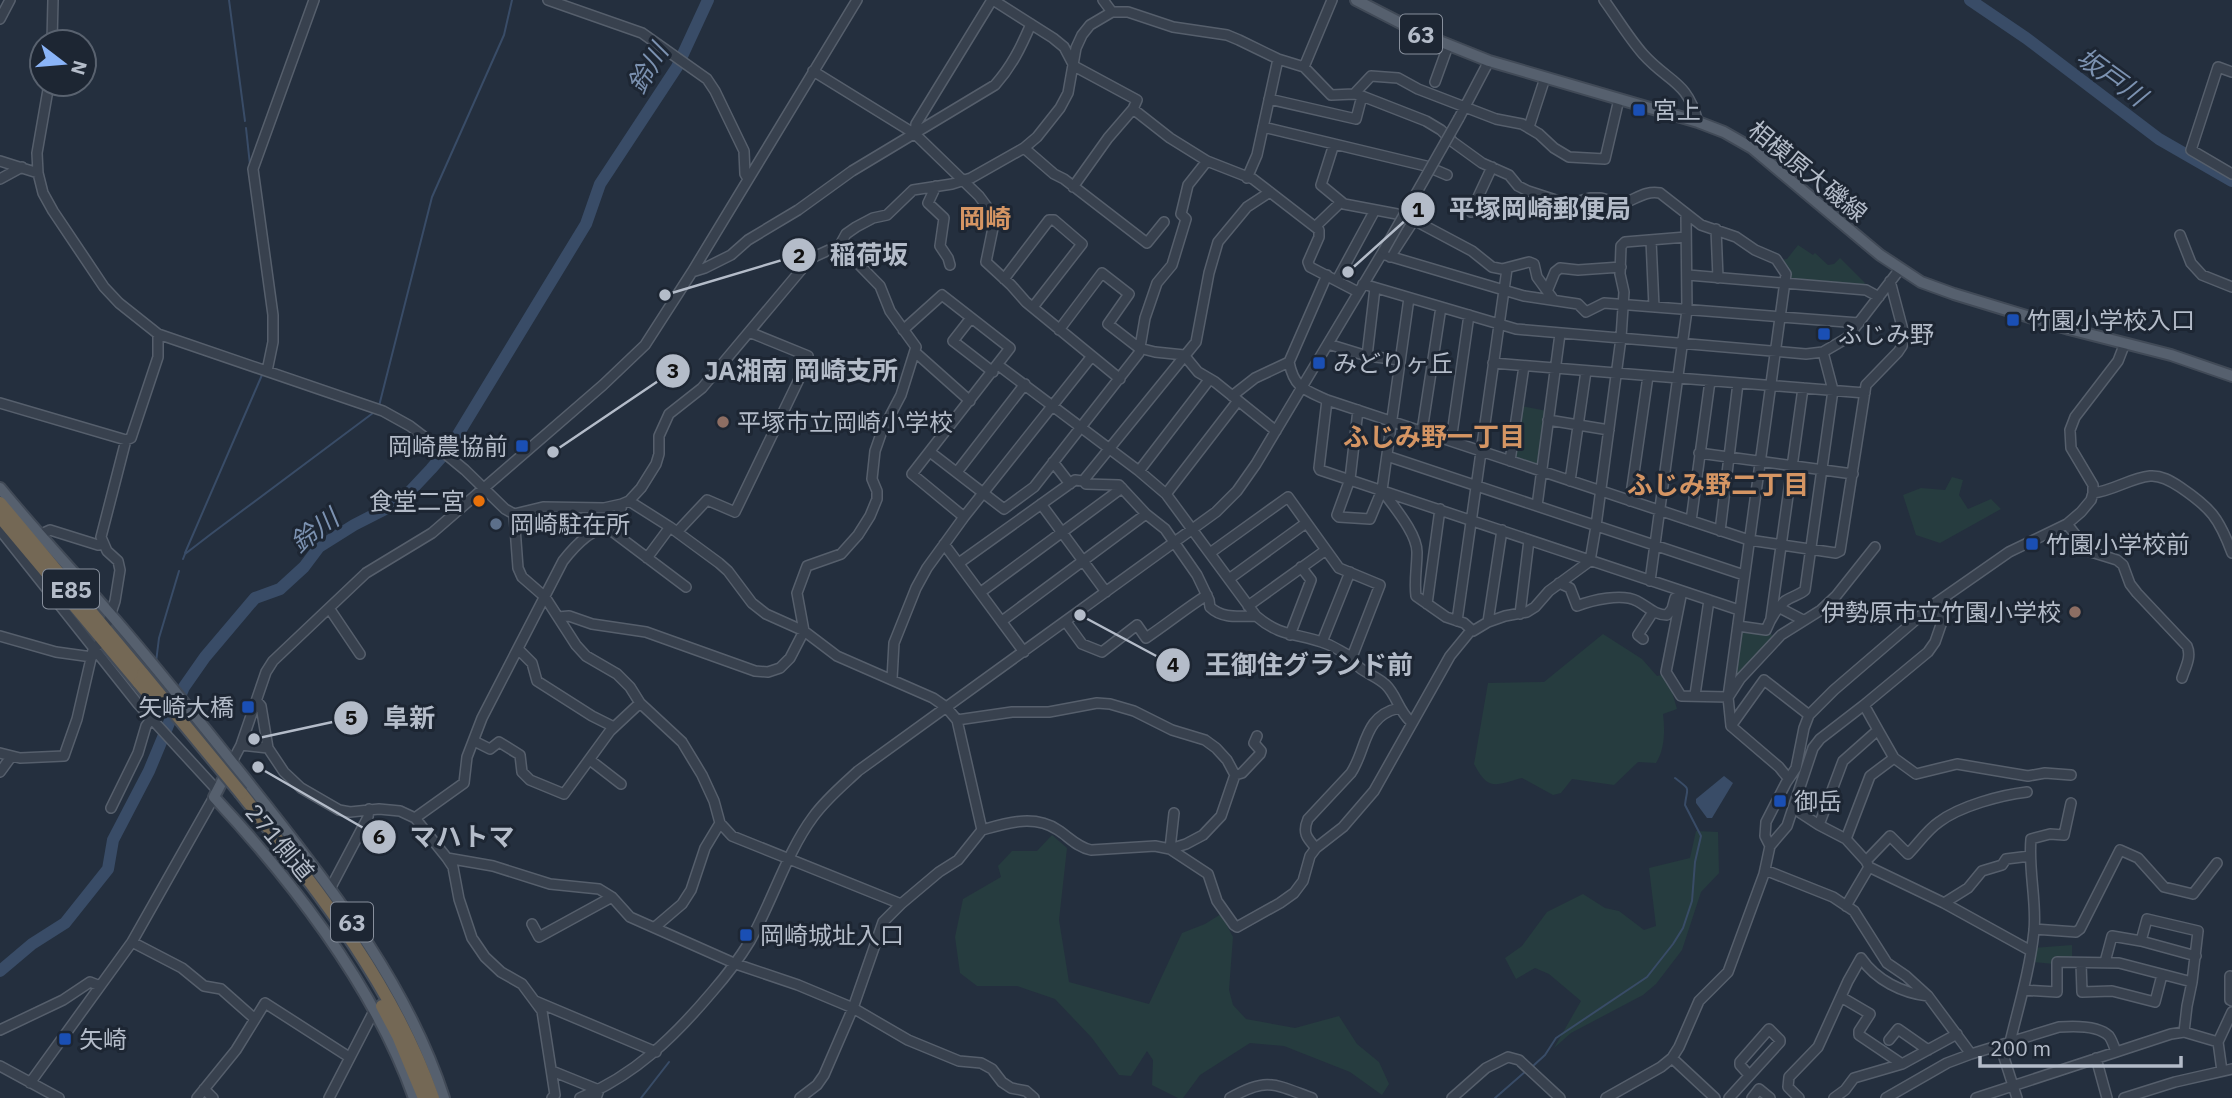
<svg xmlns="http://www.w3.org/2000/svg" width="2232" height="1098" font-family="'IBM Plex Sans','Noto Sans JP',sans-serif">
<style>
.green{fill:#263c3f}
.water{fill:#394c67}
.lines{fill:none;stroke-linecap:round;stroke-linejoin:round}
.stream{stroke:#394c67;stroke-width:2}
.river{stroke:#394c67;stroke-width:12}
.minor-casing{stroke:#565f6c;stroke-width:12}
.major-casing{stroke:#414a57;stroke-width:14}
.highway-casing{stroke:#434c59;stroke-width:16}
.minor{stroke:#38414e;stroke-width:9}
.major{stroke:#56606e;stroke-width:10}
.highway{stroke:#746855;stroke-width:12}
.minor-bridge-casing{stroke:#565f6c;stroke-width:12;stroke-linecap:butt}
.highway-bridge-casing{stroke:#434c59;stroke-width:16;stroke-linecap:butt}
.minor-bridge{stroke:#38414e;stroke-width:9}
.highway-bridge{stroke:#746855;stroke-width:12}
.transit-dot{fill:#1a4fb4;stroke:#1d2633;stroke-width:2.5}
.education-dot{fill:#8d6e63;stroke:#1d2633;stroke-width:2.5}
.food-dot{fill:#e8710a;stroke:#1d2633;stroke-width:2.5}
.service-dot{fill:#5c6f8a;stroke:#1d2633;stroke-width:2.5}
.labels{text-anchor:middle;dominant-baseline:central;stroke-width:6;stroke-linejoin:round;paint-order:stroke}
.shield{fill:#1d2633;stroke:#878f9c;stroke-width:2}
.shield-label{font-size:23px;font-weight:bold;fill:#b4bcc9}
.poi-label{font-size:24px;fill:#b4bcc9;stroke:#1d2633;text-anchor:start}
.street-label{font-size:24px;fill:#b4bcc9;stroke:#1d2633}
.water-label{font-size:26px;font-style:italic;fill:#7c92b1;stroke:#1d2633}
.neighbourhood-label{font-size:26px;font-weight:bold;fill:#d59563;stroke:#1d2633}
.leader{fill:none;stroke:#b4bcc9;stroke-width:2.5}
.callout-dot{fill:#b4bcc9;stroke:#1d2633;stroke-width:2.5}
.mark-label{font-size:21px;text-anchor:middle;font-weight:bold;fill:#111}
.callout-label{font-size:26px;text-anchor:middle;font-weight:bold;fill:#b4bcc9;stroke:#1d2633;stroke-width:6;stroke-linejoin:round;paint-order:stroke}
</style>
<rect width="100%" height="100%" fill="#242f3e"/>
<path class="green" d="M1798,245L1813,255L1815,253L1828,265L1834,264L1840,258L1865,283L1862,287L1788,281L1782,260L1787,259Z
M1521,406L1547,411L1538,467L1514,458Z
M1952,477L1963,480L1959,495L1968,509L1991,499L2001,509L1940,543L1916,535L1903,495L1921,488L1945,490Z
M1743,629L1768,631L1775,638L1737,680L1733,676L1740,633Z
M1603,634L1642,659L1657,676L1662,675L1671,688L1677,709L1663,714C1665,730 1665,749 1656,763L1638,762L1614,785L1572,779L1561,793L1553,795L1522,778C1497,784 1489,793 1474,764L1488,683L1544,682Z
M1696,831L1718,832L1719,873L1701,892L1682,950L1656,984L1643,995L1571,1033L1554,1048L1581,1001L1549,974L1535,968L1516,979L1505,958L1522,946L1547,912L1583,894L1605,908L1619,911L1644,930L1656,926L1649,868L1690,858Z
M1052,835L1067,848L1059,920L1069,982L1149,1004L1182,933L1205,924L1221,914L1233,937L1229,990L1233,1005L1246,1019L1295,1028L1339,1016L1357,1044L1379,1062L1389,1084L1382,1095L1350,1072L1284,1046L1250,1043L1200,1075L1183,1098H1178L1152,1085L1153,1060L1147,1051L1131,1076L1119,1075L1092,1038L1055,999L1017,986H977L960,973L955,937L963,899L1001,877L998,866L1012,851H1037Z
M2072,945V960L2054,964L2033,962V948Z"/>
<path class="water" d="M1724,776L1733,783L1712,818H1707L1696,803V799Z"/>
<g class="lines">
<path class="stream" d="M229,0L245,121
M246,128L250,165
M379,406L432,197L504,35L512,0
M185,553L262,375
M183,559L185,554L211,534L373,413
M156,662L159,638L179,571
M1533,1066L1545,1055L1556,1038L1647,977L1673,944L1683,928L1692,901L1695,862L1701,836L1685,805C1687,786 1692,791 1675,778
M641,1098L669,1062
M1495,1098L1526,1071"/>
<path class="river" d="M1970,0L2026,38L2159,139L2232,181
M0,971L32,944L65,923L108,869L113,840L149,771L184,687L205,657L255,598L280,589L304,567L319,547L354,525L401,501L431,469L451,446L586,224L600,184L677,67L708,0"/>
<g class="minor-casing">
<path id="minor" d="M548,0L642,33L707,79L715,91L744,151L745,174L748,179
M993,0L1053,38L1064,47L1074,66L1137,100L1133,109L1108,138L1073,187
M1103,0L1112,12
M1604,0C1617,18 1629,38 1643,54C1669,83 1687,80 1698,122
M0,19L10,0
M52,42L53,0
M1304,67L1332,0
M813,71L915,134L979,196L993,215L994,223L986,262L1011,285L1026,302L1120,379
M2232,72L2218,67L2191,150L2232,174
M1435,82L1448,46
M49,84L37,153L38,173L43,193L53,211L104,287L119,303L158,334L383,411L410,426L431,442L465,470L505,509L514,514L543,507L604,508L622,504L629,501L641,488L656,464L659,454V436L669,414L702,388L801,270L807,260L840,245L846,234L856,227L873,218L887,215L913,190L952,184L971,178L1024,148L1037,137L1060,108L1068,93L1076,48L1082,35L1090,25L1112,12H1128L1173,27L1227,35L1239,40L1278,59L1304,67L1331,95L1354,94L1362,96L1426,121L1441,130L1453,142L1482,163L1509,175L1518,186L1528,191L1568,204L1590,198H1601L1621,204C1635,200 1645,190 1660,193L1701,225L1736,237L1755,250L1776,259L1786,274L1728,697L1731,726L1779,767L1788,778
M1354,94L1371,76L1398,78L1418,89L1496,119L1522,124L1539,134L1554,148L1569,157L1605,159L1619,99
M1269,99L1356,119L1362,96
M1133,109L1170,138L1207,161L1253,179L1319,230V237L1308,262L1310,267L1358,292
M1459,118L1489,61
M1263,127L1426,166L1447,175
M1529,127L1545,78
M915,134L916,124L992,0
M1334,144L1321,185L1344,204L1397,214L1410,218L1472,251L1492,267L1502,269L1529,262L1534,264L1537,277L1553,299
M1024,148L1054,174L1064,179L1147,243L1164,222
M0,161L38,173
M1247,178L1257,155L1278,59
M0,179L22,167
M936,186L928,203L944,218L940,246L948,258L950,265
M1471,212L1492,167
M1315,227L1341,202
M1716,229L1718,278
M2180,235L2191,263L2202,275L2232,287
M1651,240L1654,307
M1382,254L1524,296L1578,304L1586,312L1604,303L1859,323
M1390,257L1414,220
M692,272L705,268L731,255L748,240L798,210L852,171L995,85C1012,66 1021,47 1031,24
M1327,275L1289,362C1294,388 1305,390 1327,400L1749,540L1836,553L1840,551L1866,385L1898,352L1902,346L1904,334L1890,281
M1688,275L1866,290L1879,297
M1004,279L1049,220H1054L1082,244L1033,307
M1337,280L1375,210
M1363,284L1516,329L1806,354L1823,352L1847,338L1900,269
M1548,289L1555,272L1560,268L1578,270L1621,267
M971,318L953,341L993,372
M903,330L942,295L1010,348L912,474L964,517
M1059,330L1102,273L1129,294L1108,324L1139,348L1155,352L1184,355L1198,372L1215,382L1276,431
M1328,344L1367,356L1400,360
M915,352L970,401
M1367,356L1375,288
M1493,363L1865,393
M998,365L1139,471L1166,494L1256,616C1283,639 1298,632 1327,644C1335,647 1343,653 1352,657C1357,672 1375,674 1386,685C1397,696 1398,710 1411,722
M267,371L273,342V315L253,169L314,0
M1232,396L1255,378L1289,362
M1327,400L1319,468L1320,470L1739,610
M0,403L126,440
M1358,410L1350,479L1337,515L1339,517L1370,519L1382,490L1409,298
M1548,420L1609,430
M1422,431L1441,307
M1451,441L1469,315
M930,452L1004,509L1034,487L1139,353L1145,318L1157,283L1172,265L1186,219L1181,214L1188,185L1207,161
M1699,453L1853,474
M1387,456L1744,575
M1510,461L1524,366
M1053,462L1070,484
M1139,471L1209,380
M957,472L1025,384
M1083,481L1196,342L1209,273L1218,242L1247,207L1270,192
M1570,481L1586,371
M1382,490C1393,506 1417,533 1417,552C1417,567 1414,581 1416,596L1446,617L1464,623L1473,631L1488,622L1505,616L1527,612L1535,607L1549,591L1590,561L1596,526L1621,338L1624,292L1620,274L1621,246L1625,242L1686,237
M2093,493C2113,491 2130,478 2150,476C2161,475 2171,481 2180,487C2211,508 2219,518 2232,553
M1166,494L1237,402
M629,501L670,527L719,563L728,571L752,603L766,614L804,631L837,656L933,698L946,707L957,720L982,830L958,860L939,872L901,904L883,922L853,1008L824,1075L817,1085L800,1098
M1630,501L1648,376
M1041,504L1106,592
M1537,506L1560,334
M514,514L518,568L522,577L545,597L576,645L586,656L617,674L630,687L640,703L682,742L702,775L714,801L720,823L732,836L901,904
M1691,521L1710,381
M2067,524L2088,551L2117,560L2123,565L2130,584L2137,593L2187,646C2192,657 2185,668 2182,678
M605,526L686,587
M0,530L138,704L217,790
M1720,531L1738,383
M677,532L707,500L735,512L802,373L808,356L749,332
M39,535L50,530L98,545L103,544
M944,544L1024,652
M1210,553L1288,497L1339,568L1380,585L1352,657
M647,558L670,527
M959,563L1075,480L1083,481L1086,484L1119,485L1146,514L1165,529L1197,575L1209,600L1210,607C1222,619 1239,616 1256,616
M1229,579L1306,523
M1650,581L1687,310L1686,215
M1559,583L1570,588L1577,606C1592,600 1622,593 1637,601C1647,606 1654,615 1667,615L1672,609L1675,598
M1682,591L1666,672L1681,696L1728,697
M981,592L1122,488
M1427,604L1440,509
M1248,606L1326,550
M329,608L360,654
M1780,608L1803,620
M1520,614L1529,540
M558,617L569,616L592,624L646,632L755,671L768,672L780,668L790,658L804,631L797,593L807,566L841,554L858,535L870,516L877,499V491L872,479L875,451L882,431L901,395L916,347L890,311L880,286L840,245
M1771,618L1803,388
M1002,621L1146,514
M1457,621L1507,269
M108,622L115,601L120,570L118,561L107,551L101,537L126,440L131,438L158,357V334
M1066,622L1082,644L1102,652L1137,625L1146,638C1167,624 1185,609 1207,595
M1488,622L1502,530
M1738,626L1766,630C1770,620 1777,608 1785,601C1792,596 1800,595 1805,590L1833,390L1823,352
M1290,635L1311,580L1301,567
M0,636L56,652L92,657
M1643,639L1638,635L1653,612
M1322,642L1350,572
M518,649L532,663L537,681L592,716L614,727
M892,679L894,643L916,588L927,568L964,517L1092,356
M1695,695L1709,600
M1729,696L1740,679L1781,635L1821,610L1836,596L1875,547
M257,701L261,706L268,748L284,772L301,788L339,810L350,812L379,809L400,811L415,818L447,858L453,867L459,899L472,938L485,957L501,972L522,984L542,1011L555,1095L552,1098
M1864,705L1928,652L1935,642L1943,619L1932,606
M957,720L1012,712H1049L1097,703L1110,704L1134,711L1172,730L1205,740L1216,748L1227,760L1235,775L1221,816L1203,835L1186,844L1170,849L1155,846L1091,850C1077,847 1069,837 1058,830C1034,814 1007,823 982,830
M1731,726L1764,680L1809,715
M474,741L490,749L499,742L520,755L522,772L530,780L564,794L610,731L640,703
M241,745L268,748
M0,753L20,758L64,756L77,719L93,650L98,645
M1894,758L1916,774L1957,764L2028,776L2045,773L2071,775
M590,760L621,784
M232,762L241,745L266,672L273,661L366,573L432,533L603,385L645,345L692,272L857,0
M0,772L11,757
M1235,775L1242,773L1260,754L1261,751L1254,743L1257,736
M111,808L138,753L146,726L151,719
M1793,808L1813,748L1820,739L1864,705L1878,730
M1174,813L1170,849L1208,874L1217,901L1234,925L1237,927L1280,903L1294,893L1303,881L1310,856L1316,848L1343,827L1374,791L1450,656L1468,634
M415,818L464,783L467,757L482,718L563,561C570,552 577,544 586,537C599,527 620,522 622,504
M1819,825L1846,839
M1770,846L1787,826L1793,808L1819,825L1843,761L1878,730L1894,758L1870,776L1846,839L1866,861L1890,836L1908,854C1918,844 1927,830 1939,822C1960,806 2001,795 2027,792
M1316,848C1307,838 1302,833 1308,819L1351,773C1367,749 1363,716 1399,708
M447,858L493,866L550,884L599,889L612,897L630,917L736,964L798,985L853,1008L908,1040L959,1061L981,1063L992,1069L1002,1082L1011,1088L1026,1091L1034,1098
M1866,861L1869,867L1944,903L2031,951
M1765,870L1833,897L1854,911L1887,963L1906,976L1928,996C1902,993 1876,980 1861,958L1848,981L1818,1047L1789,1077L1788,1087L1799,1098
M330,889L368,817L369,809
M1944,903L1968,888L1982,871L2002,865L2006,859L2030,856
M1846,906L1869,867
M532,924L539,937L612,897
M655,927L682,904L691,890L705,848L720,823
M2034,929L2076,932L2080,929L2120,850L2138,858L2164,887L2193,894L2217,863
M2141,941L2196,956
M132,942L182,968L204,986L221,989L255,1019
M2105,962L2112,936L2141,941L2147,919L2198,931L2192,982
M2081,963L2082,992L2112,991L2155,1002L2162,975
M2230,976V1000L2232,1001
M2023,990L2057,992V962L2119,963L2192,982L2187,1006L2184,1032
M1928,996L1971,1054
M1841,997L1870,1014L1859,1031V1035L1902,1064
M535,1001L656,1052
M0,1030L63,1000L90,982L100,986
M1889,1040L1898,1029L1928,1050
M2010,1042C2019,1005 2030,969 2034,931C2037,901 2028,870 2031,839L2050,834L2064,835L2071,803
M2218,1042L2232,1012
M2000,1045L2017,1098
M1672,1058L1715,1098
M2096,1058L2107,1098
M0,1066L59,1098
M552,1071L599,1090L596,1098
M30,1083L132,942L214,797
M204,1089L213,1098
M197,1098L236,1050L265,1003L349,1057
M329,1098L374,1011
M580,1098C635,1075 674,1037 712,992C726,976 739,959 750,941C772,902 787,852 813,817C826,799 842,786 858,771L1216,512L1237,491L1256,464L1384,250
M1230,1098C1267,1077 1274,1084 1312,1098
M1452,1098L1486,1068L1508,1057L1519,1060L1560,1098
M1606,1098L1661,1067L1672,1058L1679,1047L1699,1001L1728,972L1764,874L1770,846L1765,836L1766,822L1786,783L1796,768L1804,728L1809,715L1834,690L1933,605L2009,552L2067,524L2081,512L2091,500L2093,493V485L2071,448L2070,430L2075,417L2118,361L2125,343
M1729,1098L1780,1042V1040L1769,1029L1740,1062V1065L1749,1075
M1752,1098L1759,1089L1770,1098
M1834,1098L1845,1090L1854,1078L1902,1064L1957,1034
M1886,1098L1947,1063L1971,1054L2059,1027C2072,1026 2098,1025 2109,1036C2112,1040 2114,1046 2116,1052
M1976,1098L2171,1034L2184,1032L2218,1042L2222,1071
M2124,1098L2175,1082L2232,1069"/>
</g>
<g class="major-casing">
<path id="major" d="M1356,0L1424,35L1489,61L1698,122L1724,132L1752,148L1880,255L1921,282L1954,294L2069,329L2171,355L2232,376
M0,488C36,532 75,573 112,616C165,677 215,741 266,805C336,894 409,989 444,1098
M229,768L214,797C293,882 375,987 414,1098"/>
</g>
<g class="highway-casing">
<path id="highway" d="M0,503L143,674
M0,517L139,683
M241,793C315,887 393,983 433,1098
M382,1006L398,1036L424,1098"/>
</g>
<use href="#minor" class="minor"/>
<use href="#major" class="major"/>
<use href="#highway" class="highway"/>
<g class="minor-bridge-casing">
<path id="minor-bridge" d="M1384,250L1459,118"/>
</g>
<g class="highway-bridge-casing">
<path id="highway-bridge" d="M143,674L241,793
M139,683L155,702"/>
</g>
<use href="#minor-bridge" class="minor-bridge"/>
<use href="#highway-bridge" class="highway-bridge"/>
</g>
<g class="transit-dot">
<rect x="1632" y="103" width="14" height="14" rx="3.5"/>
<rect x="2006" y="313" width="14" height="14" rx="3.5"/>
<rect x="1817" y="327" width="14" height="14" rx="3.5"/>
<rect x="1312" y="356" width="14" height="14" rx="3.5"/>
<rect x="515" y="439" width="14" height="14" rx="3.5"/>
<rect x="2025" y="537" width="14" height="14" rx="3.5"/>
<rect x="241" y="700" width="14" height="14" rx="3.5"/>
<rect x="1773" y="794" width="14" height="14" rx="3.5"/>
<rect x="739" y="928" width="14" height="14" rx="3.5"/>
<rect x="58" y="1032" width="14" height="14" rx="3.5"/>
</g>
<g class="education-dot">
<circle cx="723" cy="422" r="7"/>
<circle cx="2075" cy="612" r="7"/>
</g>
<circle class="food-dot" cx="479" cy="501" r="7"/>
<circle class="service-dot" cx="496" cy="524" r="7"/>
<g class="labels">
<g class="shield">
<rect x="1400" y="14.5" width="42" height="39" rx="5"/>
<rect x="43" y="569.5" width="56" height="39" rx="5"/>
<rect x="331" y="902.5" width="42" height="39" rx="5"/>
</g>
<g class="shield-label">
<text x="1421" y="34">63</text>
<text x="71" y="589">E85</text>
<text x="352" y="922">63</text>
</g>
<g class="poi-label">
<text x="1653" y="110">宮上</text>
<text x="2027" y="320">竹園小学校入口</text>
<text x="1838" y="334">ふじみ野</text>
<text x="1333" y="363">みどりヶ丘</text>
<text x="737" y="422">平塚市立岡崎小学校</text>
<text x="508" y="446" text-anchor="end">岡崎農協前</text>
<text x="465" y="501" text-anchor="end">食堂二宮</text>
<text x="510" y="524">岡崎駐在所</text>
<text x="2046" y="544">竹園小学校前</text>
<text x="2061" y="612" text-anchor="end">伊勢原市立竹園小学校</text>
<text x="234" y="707" text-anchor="end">矢崎大橋</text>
<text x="1794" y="801">御岳</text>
<text x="760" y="935">岡崎城址入口</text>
<text x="79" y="1039">矢崎</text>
</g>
<g class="street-label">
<text transform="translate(1808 171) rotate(39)">相模原大磯線</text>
<text transform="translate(280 842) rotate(50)">271側道</text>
</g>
<g class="water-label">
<text transform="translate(647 68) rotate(-59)">鈴川</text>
<text transform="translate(2112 76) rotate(36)">坂戸川</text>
<text transform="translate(314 530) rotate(-37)">鈴川</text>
</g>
<g class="neighbourhood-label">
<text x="985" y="218">岡崎</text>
<text x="1434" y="436">ふじみ野一丁目</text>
<text x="1718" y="484">ふじみ野二丁目</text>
</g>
</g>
<path class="leader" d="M1348 272L1418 209M665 295L799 255M553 452L673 371M1080 615L1173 665M254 739L351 718M258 767L379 837"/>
<g class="callout-dot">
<circle cx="1348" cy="272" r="7"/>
<circle cx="665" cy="295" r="7"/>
<circle cx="553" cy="452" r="7"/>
<circle cx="1080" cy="615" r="7"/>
<circle cx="254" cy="739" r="7"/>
<circle cx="258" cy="767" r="7"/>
<circle cx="1418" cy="209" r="18"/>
<circle cx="799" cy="255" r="18"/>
<circle cx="673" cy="371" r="18"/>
<circle cx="1173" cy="665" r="18"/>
<circle cx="351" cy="718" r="18"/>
<circle cx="379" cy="837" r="18"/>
</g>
<g class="mark-label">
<text x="1418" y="217">1</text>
<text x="799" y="263">2</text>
<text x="673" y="378">3</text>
<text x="1173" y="672">4</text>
<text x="351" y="725">5</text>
<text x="379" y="844">6</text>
</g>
<g class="callout-label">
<text x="1540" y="218">平塚岡崎郵便局</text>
<text x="869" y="264">稲荷坂</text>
<text x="801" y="380">JA湘南 岡崎支所</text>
<text x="1309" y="674">王御住グランド前</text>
<text x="409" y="727">阜新</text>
<text x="462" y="846">マハトマ</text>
</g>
<g transform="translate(63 63) rotate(106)"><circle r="33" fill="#1d2633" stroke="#59626f" stroke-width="2"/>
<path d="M0-5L12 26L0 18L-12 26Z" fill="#8ab4f8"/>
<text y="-10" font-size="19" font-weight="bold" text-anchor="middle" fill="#b4bcc9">N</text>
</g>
<path d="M1980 1056v10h201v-10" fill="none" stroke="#b4bcc9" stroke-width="3.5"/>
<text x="1990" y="1056" font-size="21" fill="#b4bcc9" stroke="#1d2633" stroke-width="5" paint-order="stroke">200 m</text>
</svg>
